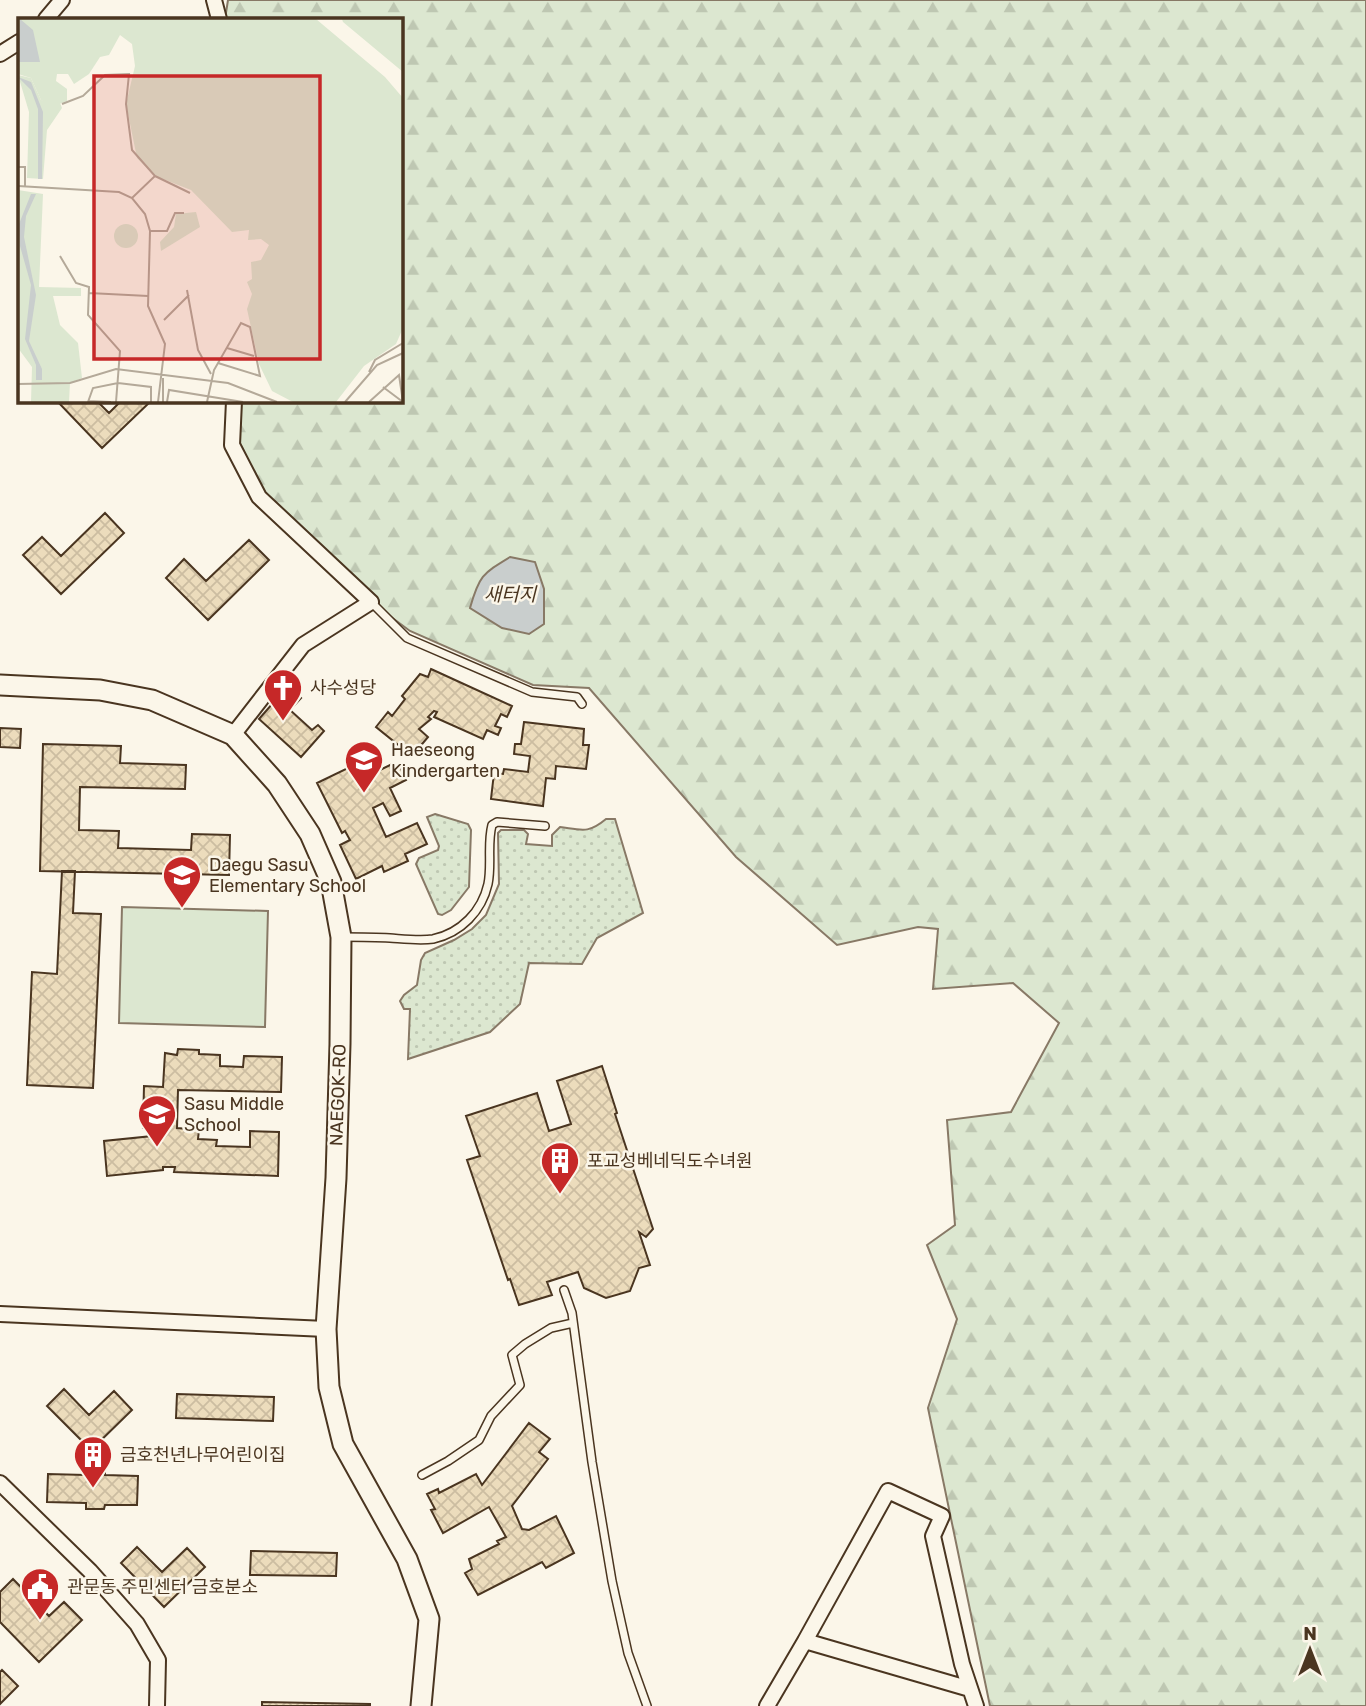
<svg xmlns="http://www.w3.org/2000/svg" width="1366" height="1706" font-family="Rubik,'Noto Sans KR',sans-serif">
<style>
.grass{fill:url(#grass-dots);stroke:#887966;stroke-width:2}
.forest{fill:url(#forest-firs);stroke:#887966;stroke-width:2}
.pitch{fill:#dce7d0;stroke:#887966;stroke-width:2}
.water{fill:#c9cecd;stroke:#887966;stroke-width:2}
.building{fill:url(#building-cross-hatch);stroke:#4a3520;stroke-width:2}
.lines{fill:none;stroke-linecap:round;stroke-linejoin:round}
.service-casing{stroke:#4a3520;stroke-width:10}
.minor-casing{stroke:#4a3520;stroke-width:18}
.secondary-casing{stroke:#4a3520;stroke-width:23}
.service{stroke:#fbf6e9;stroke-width:7}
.minor{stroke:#fbf6e9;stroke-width:14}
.secondary{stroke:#fbf6e9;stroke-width:19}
.labels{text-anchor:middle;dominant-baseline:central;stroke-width:5;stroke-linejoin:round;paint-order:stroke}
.poi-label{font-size:18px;fill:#4a3520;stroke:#fbf6e9;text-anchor:start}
.street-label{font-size:18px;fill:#4a3520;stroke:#fbf6e9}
.water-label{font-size:19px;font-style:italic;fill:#4a3520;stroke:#fbf6e9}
.inset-road{fill:none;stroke:#b4a999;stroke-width:2}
.view{fill:#c62828;fill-opacity:0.15;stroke:#c62828;stroke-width:3.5}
.inset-edge{fill:none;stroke:#4a3520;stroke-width:3.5}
</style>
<defs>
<pattern id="grass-dots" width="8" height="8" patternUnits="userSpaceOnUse" patternTransform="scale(1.75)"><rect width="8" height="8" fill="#dce7d0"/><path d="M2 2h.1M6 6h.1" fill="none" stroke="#bec7b2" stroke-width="1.8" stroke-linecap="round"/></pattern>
<pattern id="forest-firs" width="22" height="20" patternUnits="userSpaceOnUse" patternTransform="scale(1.75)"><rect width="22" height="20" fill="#dce7d0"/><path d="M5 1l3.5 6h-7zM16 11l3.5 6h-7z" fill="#bec7b2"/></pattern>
<pattern id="building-cross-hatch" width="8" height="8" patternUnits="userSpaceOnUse" patternTransform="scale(1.75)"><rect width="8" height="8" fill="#ecdcbc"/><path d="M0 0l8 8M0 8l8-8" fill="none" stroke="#ccbda1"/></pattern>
</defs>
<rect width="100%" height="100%" fill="#fbf6e9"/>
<path class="grass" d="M435,814L468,824L471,830L469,887L451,910L442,915L438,914L416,864L419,858L438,850L439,846L427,817Z
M606,819H615L643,913L597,938L582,964L529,963L520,1004L490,1032L408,1059L410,1009H404L400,1001L404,995L417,985L421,960L425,953L454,940L472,929L486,915L499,884L498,833L501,830H524L528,834L526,844L552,846V835L560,827C582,830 588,834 606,819Z"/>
<path class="forest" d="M228,0H1366V1706H990L928,1408L957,1319L927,1245L955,1225L947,1120L1011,1112L1059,1023L1013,983L933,989L938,929L918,927L837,945L736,857L589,688L533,685L410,631L371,602L259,497L232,445L234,401H401V19H225Z"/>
<path class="pitch" d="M122,907L268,911L265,1027L119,1023Z"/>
<path class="water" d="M510,557L535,562L544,589V624L529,634L502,628L470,608C479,576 482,574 510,557Z"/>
<path class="building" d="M57,401H97L109,413L121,401H151L102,448Z
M105,513L124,533L61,594L23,555L42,537L61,556Z
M249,540L269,560L208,620L166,578L184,559L206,581Z
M431,669L512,706L507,717L501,714L495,726L501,728L498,735L487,730L483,739L434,717L437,712L434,711L428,717L431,719L419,729L428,737L412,756L376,727L388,712L392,716L405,699L402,696L420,674L428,677Z
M288,686L301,698L290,710L312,730L318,725L324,731L301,757L259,719Z
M524,722L584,729L583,745H589L586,769L556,766L555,779L546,778L543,806L491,799L494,773L503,774L504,769L528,772L530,756L514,754L515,744H521Z
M0,728L21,729L20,748L0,747Z
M43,744L121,746L120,763L186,765L185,789L80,787L79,830L119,831L118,848L191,850L192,834L230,835L229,875L40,871Z
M392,764L395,770L400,767L406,780L390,788L401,811L390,816L383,803L373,808L386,837L417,823L427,844L405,854L408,861L384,872L382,866L356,879L340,845L350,840L345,831L342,833L317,783L352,766L357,777L379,767L380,770Z
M62,871H75L73,913L101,914L93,1088L27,1085L32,972L57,974Z
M178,1049L199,1050V1054L220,1055V1066L243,1067L244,1056L282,1057L281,1092L178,1090L177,1128L199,1130L198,1139L217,1140L216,1146L250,1147V1131L279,1132L278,1176L174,1172L175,1167H163V1170L107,1176L104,1141L162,1135V1128H143L144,1086L163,1087L165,1053L177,1055Z
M602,1066L617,1113L615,1114L653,1229L646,1237L639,1232L650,1265L639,1268L630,1291L606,1298L584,1288L578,1272L547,1282L552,1295L519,1305L510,1279L508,1280L467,1160L480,1156L466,1116L537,1093L549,1131L571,1124L557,1081Z
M64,1389L89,1415L114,1391L132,1410L91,1450L47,1406Z
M177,1394L274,1397L273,1421L176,1418Z
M529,1423L550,1439L539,1452L548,1459L512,1506L522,1529L529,1530L556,1516L574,1553L546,1568L542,1562L478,1595L465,1573L472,1569L469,1559L499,1544L497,1541L506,1537L489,1507L443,1533L431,1510L435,1509L427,1494L438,1489L439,1493L476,1474L482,1485Z
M86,1469L105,1470V1475L138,1476L137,1505H105L104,1509H86V1503L47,1502L48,1474L86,1475Z
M137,1547L162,1572L187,1548L205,1567L164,1607L121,1563Z
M251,1551L337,1553L336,1576L250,1575Z
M13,1579L49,1616L64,1602L82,1620L39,1662L0,1622V1592Z
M2,1670L18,1686L0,1704V1672Z
M262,1702L370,1704V1706H262Z"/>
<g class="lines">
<g class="service-casing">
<path id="service" d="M371,602L407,638L532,692L577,697L582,704
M342,937C358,937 374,937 390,938C404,939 420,941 433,939C461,933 482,911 488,884C492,865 487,844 492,825L497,822L545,826
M564,1290L572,1313L592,1462L612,1581L628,1653L647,1706
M422,1475L448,1461L479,1440L491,1416L520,1385L512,1355L525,1344L551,1328L573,1323"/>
</g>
<g class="minor-casing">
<path id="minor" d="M214,0L219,19
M46,19L62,0
M0,54L19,42
M233,735L303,645L371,602L259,497L232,445L234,401
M0,1314L326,1329
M0,1483L90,1571L137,1624L158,1660L157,1706
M805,1641L970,1689
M767,1706L805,1641L888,1491L942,1516L933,1536L962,1664L976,1706"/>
</g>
<g class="secondary-casing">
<path id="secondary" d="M0,685L100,690L152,700L233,735L277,784L310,834L331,882L341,937L340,1044L336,1178L326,1329L329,1387L343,1444L407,1559L429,1619L421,1706"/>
</g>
<use href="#service" class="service"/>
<use href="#minor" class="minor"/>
<use href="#secondary" class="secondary"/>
</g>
<defs>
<g id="church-pin" transform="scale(2.0125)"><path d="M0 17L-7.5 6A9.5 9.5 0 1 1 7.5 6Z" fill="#c62828" stroke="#fbf6e9"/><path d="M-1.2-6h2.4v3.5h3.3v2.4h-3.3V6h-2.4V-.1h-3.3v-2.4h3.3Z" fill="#fff"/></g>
<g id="school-pin" transform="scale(2.0125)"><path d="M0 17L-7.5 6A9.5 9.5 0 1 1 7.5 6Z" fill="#c62828" stroke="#fbf6e9"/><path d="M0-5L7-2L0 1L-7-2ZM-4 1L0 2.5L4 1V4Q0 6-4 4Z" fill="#fff"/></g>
<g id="building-pin" transform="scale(2.0125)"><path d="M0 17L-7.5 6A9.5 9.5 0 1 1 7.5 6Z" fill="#c62828" stroke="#fbf6e9"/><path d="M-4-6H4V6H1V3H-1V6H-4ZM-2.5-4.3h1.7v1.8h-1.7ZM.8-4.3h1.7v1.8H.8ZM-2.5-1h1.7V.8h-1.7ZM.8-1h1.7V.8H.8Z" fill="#fff"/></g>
<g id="civic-pin" transform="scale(2.0125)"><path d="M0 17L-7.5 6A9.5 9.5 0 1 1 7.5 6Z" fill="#c62828" stroke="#fbf6e9"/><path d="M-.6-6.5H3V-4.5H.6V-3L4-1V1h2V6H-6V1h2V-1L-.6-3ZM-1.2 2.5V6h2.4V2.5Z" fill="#fff"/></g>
</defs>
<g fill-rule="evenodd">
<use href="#church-pin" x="283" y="688"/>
<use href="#school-pin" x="364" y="760"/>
<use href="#school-pin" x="182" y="875"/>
<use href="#school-pin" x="157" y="1114"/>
<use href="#building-pin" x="560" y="1161"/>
<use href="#building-pin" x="93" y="1455"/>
<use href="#civic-pin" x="40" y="1587"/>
</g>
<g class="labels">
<g class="poi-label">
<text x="310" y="688">사수성당</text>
<text x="391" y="750">Haeseong<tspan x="391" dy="21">Kindergarten</tspan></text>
<text x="209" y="865">Daegu Sasu<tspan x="209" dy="21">Elementary School</tspan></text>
<text x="184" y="1104">Sasu Middle<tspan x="184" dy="21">School</tspan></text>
<text x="587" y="1161">포교성베네딕도수녀원</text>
<text x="120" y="1455">금호천년나무어린이집</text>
<text x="67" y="1587">관문동 주민센터 금호분소</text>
</g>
<g class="street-label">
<text transform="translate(338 1095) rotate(-88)">NAEGOK-RO</text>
</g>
<g class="water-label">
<text x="510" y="594">새터지</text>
</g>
</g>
<g transform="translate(18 18)">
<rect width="385" height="385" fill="#fbf6e9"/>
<path d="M178,194L182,209L143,233L142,224L156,209L158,196Z" fill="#dce7d0"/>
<path d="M0,1H298L367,59L385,80V310L378,326L346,348L318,384H275L254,373L241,346L229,291L234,276L229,264L234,261L233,244L243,242L251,227L243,221L230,222L231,212L214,214L173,172L137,158L119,140L108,86L117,48L114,26L102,17L91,37L82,39L71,56L56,66L50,56H39L38,63L49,71V83L36,88L23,82L13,60L0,56ZM324,1H385V54L325,4Z" fill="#dce7d0"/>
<path d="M0,57L13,60L23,82L42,85L44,90L29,112L25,161L9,160L11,94ZM0,172L25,176L21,269L63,270V278H35L42,307L60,325L64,360L52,365L51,384H13L14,349L0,330Z" fill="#dce7d0"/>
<path d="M96 218a12 12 0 1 1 24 0a12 12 0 1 1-24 0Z" fill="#dce7d0"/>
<path d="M2,1L15,12L22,44H0ZM0,59L13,64L25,94L24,161H20V91L13,72ZM13,176H18L8,198L6,219L18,277L11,323L24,351V362H18V347L7,321L13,267L2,228L1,206Z" fill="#c9cecd"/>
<path class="inset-road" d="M44,86L65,78L87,57L111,56L108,86L114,132L137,158L114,180M0,149H7V168M137,158L172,175M0,168L101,174L114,180L127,196L132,213L130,288L147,326L140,384M132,213H149L157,195H166M42,238L58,265L71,269L70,297L102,333L98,384M169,272L180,332L193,356M71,275L130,278M146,302L171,277M209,330L236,338M351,354L357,342L385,325M0,366L52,365L98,351L210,365L259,384M365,369L385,384M70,383L93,384M70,384L75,370L100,365L133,369V384M145,384V360M149,384L151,372L225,384M189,384L196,352L223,305L232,309L242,358L200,345M327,384L359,347L385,335M351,384L381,357L385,384"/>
<path class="view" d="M76,58H302V341H76Z"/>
<rect width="385" height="385" class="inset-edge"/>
</g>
<g transform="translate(1310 1650)" stroke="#fbf6e9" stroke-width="5" paint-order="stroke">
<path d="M0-5L12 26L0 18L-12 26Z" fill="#4a3520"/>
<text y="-10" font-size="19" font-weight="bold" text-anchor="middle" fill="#4a3520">N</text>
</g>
</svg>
